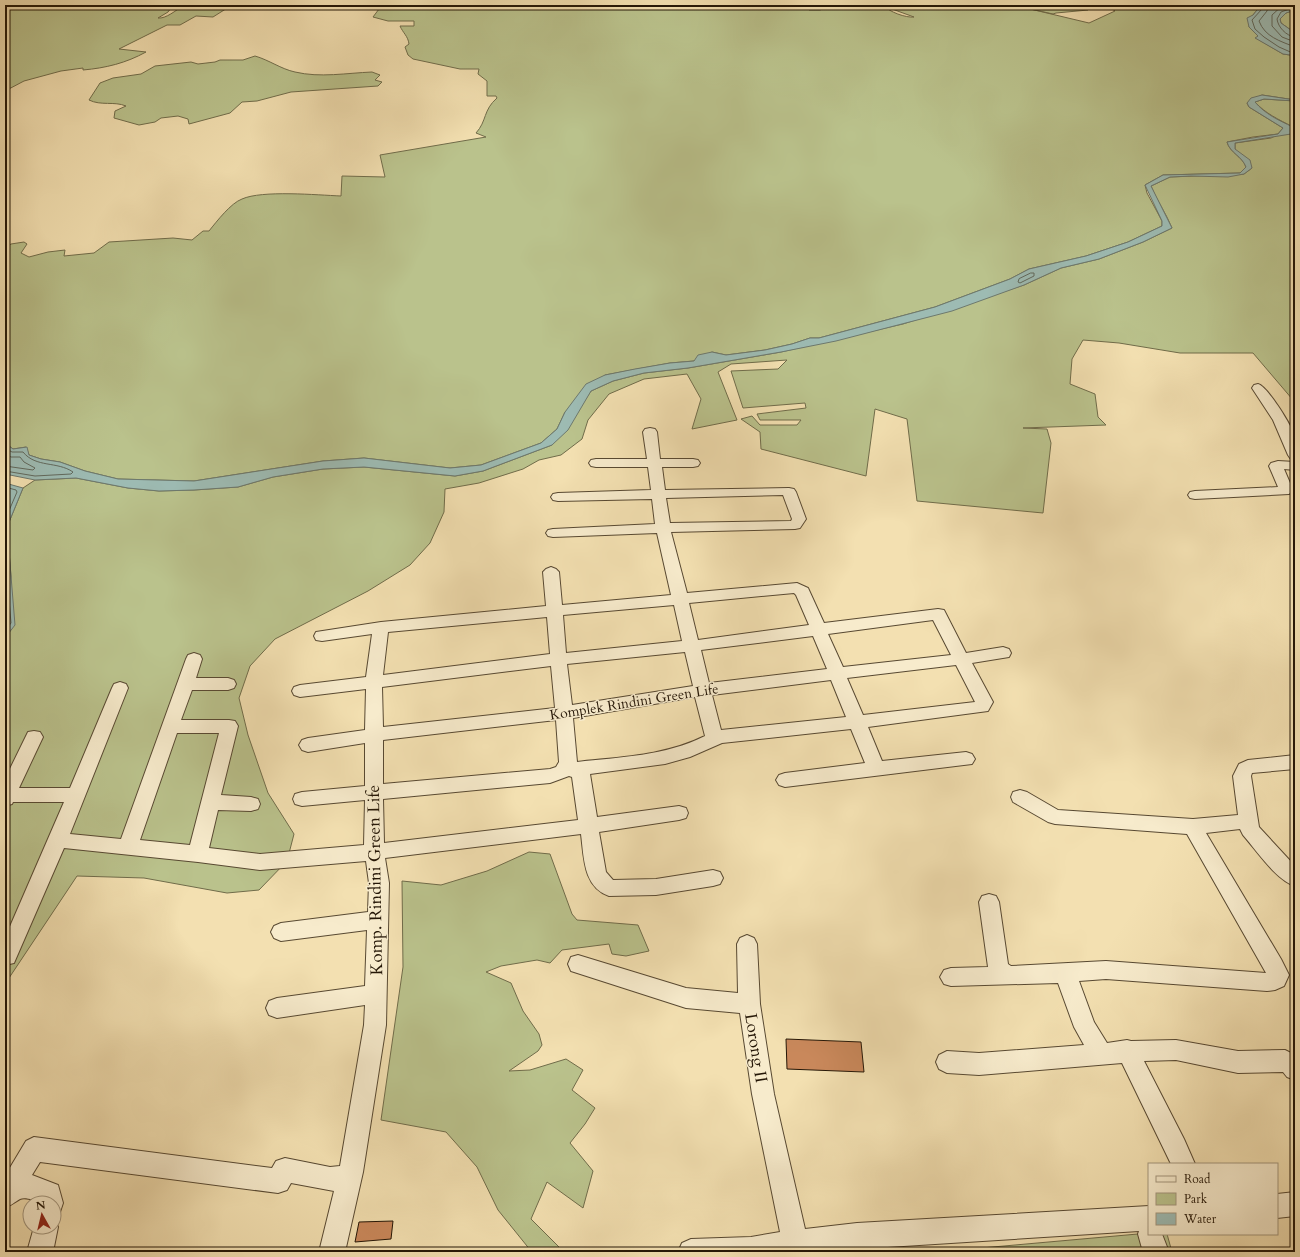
<svg xmlns="http://www.w3.org/2000/svg" width="1300" height="1257" font-family="Cardo,serif">
<style>
.green{fill:#bac28c;stroke:#706c4a}
.water{fill:#9dbbb3;stroke:#6d796e}
.lines{fill:none;stroke-linecap:round;stroke-linejoin:round}
.shore{stroke:#61695d;stroke-width:1}
.building{fill:#c9885b;stroke:#251707}
.minor-casing{stroke:#584932;stroke-width:2}
.minor{fill:#f7ebcc;fill-rule:evenodd}
.labels{text-anchor:middle;dominant-baseline:central;stroke-width:3;stroke-linejoin:round;paint-order:stroke}
.street-label{font-size:14px;fill:#251707;stroke:#f7ebcc}
.near-street-label{font-size:17px;fill:#251707;stroke:#f7ebcc}
</style>
<rect width="100%" height="100%" fill="#f3e0b1"/>
<filter id="stains"><feTurbulence type="fractalNoise" baseFrequency=".005" numOctaves="4"/><feColorMatrix values="0 0 0 0 .2 0 0 0 0 .09 0 0 0 0 .02 0 0 0 .5 -.17"/></filter>
<radialGradient id="worn" r=".72"><stop offset=".6" stop-color="#630" stop-opacity="0"/><stop offset="1" stop-color="#630" stop-opacity=".3"/></radialGradient>
<path class="green" d="M5,5H160L171,8L168,12L158,18C166,19 176,10 183,6L182,5H232L213,17L196,16L180,25H167L119,49L146,52C126,63 106,68 83,70V68L61,71L24,81L5,91Z
M382,5H810L809,10H820L825,8L826,5H883C889,12 906,18 914,17L892,9L887,5H1082L1088,10L1056,13L1053,14L1026,8L1089,23L1115,11L1106,5H1261L1253,15L1249,27L1258,36L1256,38L1283,54L1290,55L1295,59V100L1262,95L1247,103L1249,107L1283,128L1278,134L1253,137L1227,142C1230,153 1242,156 1246,167L1240,173L1163,175L1145,185L1147,193L1162,221V226L1128,242L1086,256L1029,269L1010,279L935,307L819,338H810L792,344L765,350L726,355L712,352L694,361L670,363L605,375L565,412L557,429L541,443L481,465L450,468L364,458L323,461L194,481L118,479L85,471L60,462L41,459L29,455L26,447L13,449L5,443V248L11,244L24,242L27,244L21,253L29,257L48,252L65,250L64,256L94,253L109,242L173,238L192,240L203,231H209C217,221 231,203 242,199C262,190 317,195 341,196L342,176L385,177L380,155L486,137L476,133C487,121 483,110 497,98L496,96H487V81L478,74L479,69H460L413,59L408,55L405,47L409,44C408,36 403,33 400,26H414V21H388L373,17Z
M1295,10V33L1281,23L1280,19L1286,13Z
M255,56C269,60 281,69 295,72C320,78 347,73 372,72L380,75L375,80L382,82L378,86L291,92L257,101L242,102L230,113L189,124L188,119L178,116L161,118L155,122L139,125L114,118L115,111L126,106C114,101 101,106 89,100L100,83L113,78L141,74L155,66L191,62L198,64L215,62L220,60H243Z
M1264,99L1295,101V400H1293L1253,353H1180L1119,343L1083,340L1072,359L1070,384L1095,394L1098,417L1106,425L1023,428L1047,429L1051,443L1043,513L917,501L907,419L875,409L866,476L761,449L760,432L741,419L752,416L760,425H797L801,420H760L757,414L806,408L805,403L743,408L731,371L778,369L787,360L731,364L718,372L737,420L692,429L701,399L687,374L644,379L609,394L588,420L582,439L561,455L539,460L523,469L479,483L445,489L444,512L430,543L410,565L368,591L275,639L250,666L239,698L248,735L268,793L294,834L287,861L259,890L227,893L144,878L77,876L5,984V637L11,577L7,527L23,488L35,480L76,478L128,488L159,491L194,490L238,487L273,477L323,469L364,467L455,476L483,471L552,445L579,409L591,391L613,381L644,373L688,368L781,352L903,324L1024,285L1061,268L1099,259L1143,242L1172,228C1166,213 1157,201 1151,186L1170,177L1244,174L1252,168L1235,149V143L1271,138L1293,127C1278,119 1266,114 1255,102Z
M529,852L550,854L572,914L577,920L638,925L649,951L626,956L612,954L609,944L562,950L550,963L537,960L501,966L486,972L511,983L523,1011L539,1034L542,1045L538,1051L509,1071L530,1070L566,1059L583,1070L572,1090L595,1108L585,1124L570,1143L593,1171L583,1208L547,1182L531,1219L564,1252L531,1251L498,1210L477,1167L446,1132L381,1120L403,967L402,881L441,885L487,871Z
M1149,1233L1167,1234L1172,1252H937Z"/>
<path class="water" d="M1261,5H1295V10L1286,13L1280,19L1281,23L1295,33V59L1290,55L1283,54L1255,38L1258,36L1249,27L1247,18L1253,15Z
M1262,95L1295,100V101L1264,99L1255,102C1265,114 1278,120 1293,127L1291,134L1235,143V149L1250,160L1252,168L1244,174L1228,177L1191,176L1170,177L1151,186L1172,228L1143,242L1099,259L1061,268L1024,285L952,311L836,341L781,352L688,368L644,373L613,381L591,391L568,430L552,445L483,471L455,476L364,467L323,469L273,477L238,487L194,490L159,491L128,488L76,478L35,480L5,474V443L13,449L27,447L29,455L41,459L60,462L85,471L118,479L194,481L323,461L364,458L450,468L481,465L541,443L557,429L565,412L586,384L605,375L635,369L670,363L694,361L698,355L712,352L726,355L765,350L792,344L810,338H819L935,307L1010,279L1029,269L1086,256L1128,242L1162,226V221L1145,185L1163,175L1240,173L1246,167C1242,156 1230,153 1227,142L1278,134L1283,128L1249,107L1247,103L1251,98Z
M5,483L23,488L7,527L15,625L5,638Z"/>
<g class="lines">
<path class="shore" d="M1263,5L1262,9L1252,20L1255,29L1264,37L1279,47L1295,54
M1268,5L1267,11L1259,21C1265,37 1280,41 1295,47
M1283,5L1272,15V26L1282,37L1295,42
M1295,7L1281,12L1277,19C1278,27 1286,36 1295,37
M1031,273H1034V276L1020,283L1018,282L1019,279Z
M5,448L12,452H23C36,468 57,461 73,472L71,474L35,476L5,471
M5,454L11,457H20L24,462L35,468L33,470L5,466
M5,487L16,490L17,492L5,520
M5,553L11,623L5,631"/>
</g>
<path class="building" d="M786,1039L861,1042L864,1072L787,1069Z
M393,1221L391,1239L355,1242L359,1222Z"/>
<g class="lines">
<g class="minor-casing">
<path id="minor" d="M1258,384C1268,387 1292,426 1295,437C1296,444 1295,452 1295,459L1290,458L1288,455L1273,420L1252,388L1254,385Z
M650,428L655,429L657,432L660,459H693L698,460L700,463L698,466L693,467H662L665,490L789,488L794,489L796,492L806,519L800,528L795,529L671,532L687,593L797,583L808,588L824,623L938,609L944,610L966,653L1003,647L1009,649L1011,653L1009,657L972,663L993,702L988,711L868,727L882,761L966,752L972,754L975,759L972,764L785,787L779,785L776,780L779,775L785,773L865,763L851,729L722,743L690,757L665,764L590,774L597,817L679,806L686,808L688,813L686,818L679,820L599,832L606,872L613,880L656,879L713,870L720,872L723,878L720,884L713,886L656,895L609,896C583,887 584,857 581,834L385,858L389,883L386,1025L363,1172L345,1252H319L334,1191L291,1183L287,1190L278,1193L40,1162L32,1175L58,1185L63,1203L60,1212L54,1214V1203H39C35,1200 25,1197 20,1199C14,1202 12,1206 5,1207V1176L26,1141L34,1137L272,1168L276,1161L285,1158L330,1167L340,1166L364,1025L365,1005L277,1018L269,1015L266,1008L269,1001L277,998L365,986L367,930L281,941L274,938L271,932L274,926L281,923L368,912L369,883L366,861L260,870L198,862L64,848L14,963L5,965V938L64,802H13L12,804L5,806V779L28,732L34,731L40,732L43,737L19,788H70L112,688L114,684L120,682L126,684L128,688L70,834L121,839L186,659L188,655L194,653L200,655L202,659L196,678H228L234,680L236,684L234,688L228,690H192L181,720H229L235,721L238,726L221,795L251,797L258,799L260,804L258,809L251,811L218,810L209,848L260,854L364,845L365,800L302,806L295,804L293,799L295,794L302,792L365,786V743L308,752L302,750L299,745L302,740L308,738L365,730L366,689L300,697L294,695L292,691L294,687L300,685L366,677L372,634L322,641L316,640L314,636L316,632L381,622L546,606L543,572L546,569L551,567L556,569L559,572L562,605L671,595L657,533L553,537L548,536L546,533L548,530L553,529L655,524L652,499L558,501L553,500L551,497L553,494L558,493L651,490L648,467H596L591,466L589,463L591,460L596,459H647L643,432L645,429ZM783,495L792,519L791,521L670,523L666,498ZM794,593L796,595L809,625L698,640L689,603ZM674,605L682,641L566,653L563,615ZM547,617L550,654L383,675L388,632ZM933,620L951,655L843,667L828,634ZM813,636L827,669L709,683L701,650ZM685,652L693,686L572,705L567,664ZM956,665L975,702L863,715L847,678ZM551,666L555,708L383,727L382,687ZM831,680L846,717L721,730L712,695ZM695,697L705,736C665,756 620,757 577,762L573,718ZM556,720L559,762L556,767L550,769L383,784V740ZM177,733H219L190,845L140,840ZM569,776L572,777L578,820L384,843L383,799L550,783Z
M1278,461L1295,462V470L1284,469L1293,490L1289,494L1195,499L1190,498L1188,495L1190,492L1195,491L1278,487L1269,466L1271,463Z
M1295,755V769L1252,773L1251,776L1259,827L1295,866V886C1276,880 1257,851 1243,835L1240,829L1206,833L1281,959L1289,975L1284,986L1275,990L1267,991L1106,979L1079,981L1094,1022L1107,1043L1127,1040L1131,1041L1176,1040L1238,1051L1285,1050L1295,1055V1080L1287,1077L1283,1072L1238,1073L1176,1060L1144,1061L1184,1139L1195,1164H1171L1122,1063L979,1075L947,1073L939,1069L936,1062L939,1055L947,1051L979,1053L1084,1045L1074,1027L1058,983L951,986L944,984L940,977L944,970L951,968L988,967L979,902L982,896L989,894L996,896L999,902L1008,964L1011,966L1106,961L1266,973L1187,834L1055,824L1048,822L1013,802L1011,797L1013,792L1020,790L1027,792L1058,810L1193,819L1238,815L1233,776L1239,764L1248,760Z
M747,935L754,938L757,944L760,1004L774,1094L805,1229L857,1223L1149,1206V1234H1162L1169,1252H1143L1138,1234L1139,1231L872,1248L873,1252H847V1249L821,1252H678L682,1243L691,1239L751,1237L780,1232L752,1094L740,1013L686,1008L571,971L568,964L571,957L578,955L686,988L738,993L737,944L740,938Z
M1295,1192V1216L1277,1218V1194Z
M54,1218L58,1227L53,1252H27L34,1227H54Z"/>
</g>
<use href="#minor" class="minor"/>
</g>
<g class="labels">
<g class="street-label">
<text transform="translate(634 702) rotate(-9)">Komplek Rindini Green Life</text>
</g>
<g class="near-street-label">
<text transform="translate(375 880) rotate(-91)">Komp. Rindini Green Life</text>
<text transform="translate(756 1048) rotate(81)">Lorong II</text>
</g>
</g>
<rect width="1300" height="1257" fill="none" stroke="#f3e0b1" stroke-width="20"/>
<rect x="6" y="6" width="1288" height="1245" fill="none" stroke="#251707" stroke-width="2"/>
<rect x="10" y="10" width="1280" height="1237" fill="none" stroke="#251707"/>
<rect x="1148" y="1163" width="130" height="72" fill="#f7ebcc" stroke="#a3967d"/>
<rect x="1156" y="1176" width="20" height="6" fill="#f7ebcc" stroke="#a3967d"/>
<text x="1184" y="1183" font-size="12" fill="#251707">Road</text>
<rect x="1156" y="1193" width="20" height="12" fill="#bac28c" stroke="#a3967d"/>
<text x="1184" y="1203" font-size="12" fill="#251707">Park</text>
<rect x="1156" y="1213" width="20" height="12" fill="#9dbbb3" stroke="#a3967d"/>
<text x="1184" y="1223" font-size="12" fill="#251707">Water</text>
<g transform="translate(42 1215) rotate(352)"><circle r="19" fill="#f7ebcc" stroke="#a3967d"/>
<path d="M0-3L7 15L0 10L-7 15Z" fill="#8f2418"/>
<text y="-6" font-size="11" font-weight="bold" text-anchor="middle" fill="#251707">N</text>
</g>
<rect width="100%" height="100%" filter="url(#stains)"/>
<rect width="100%" height="100%" fill="url(#worn)"/>
</svg>
